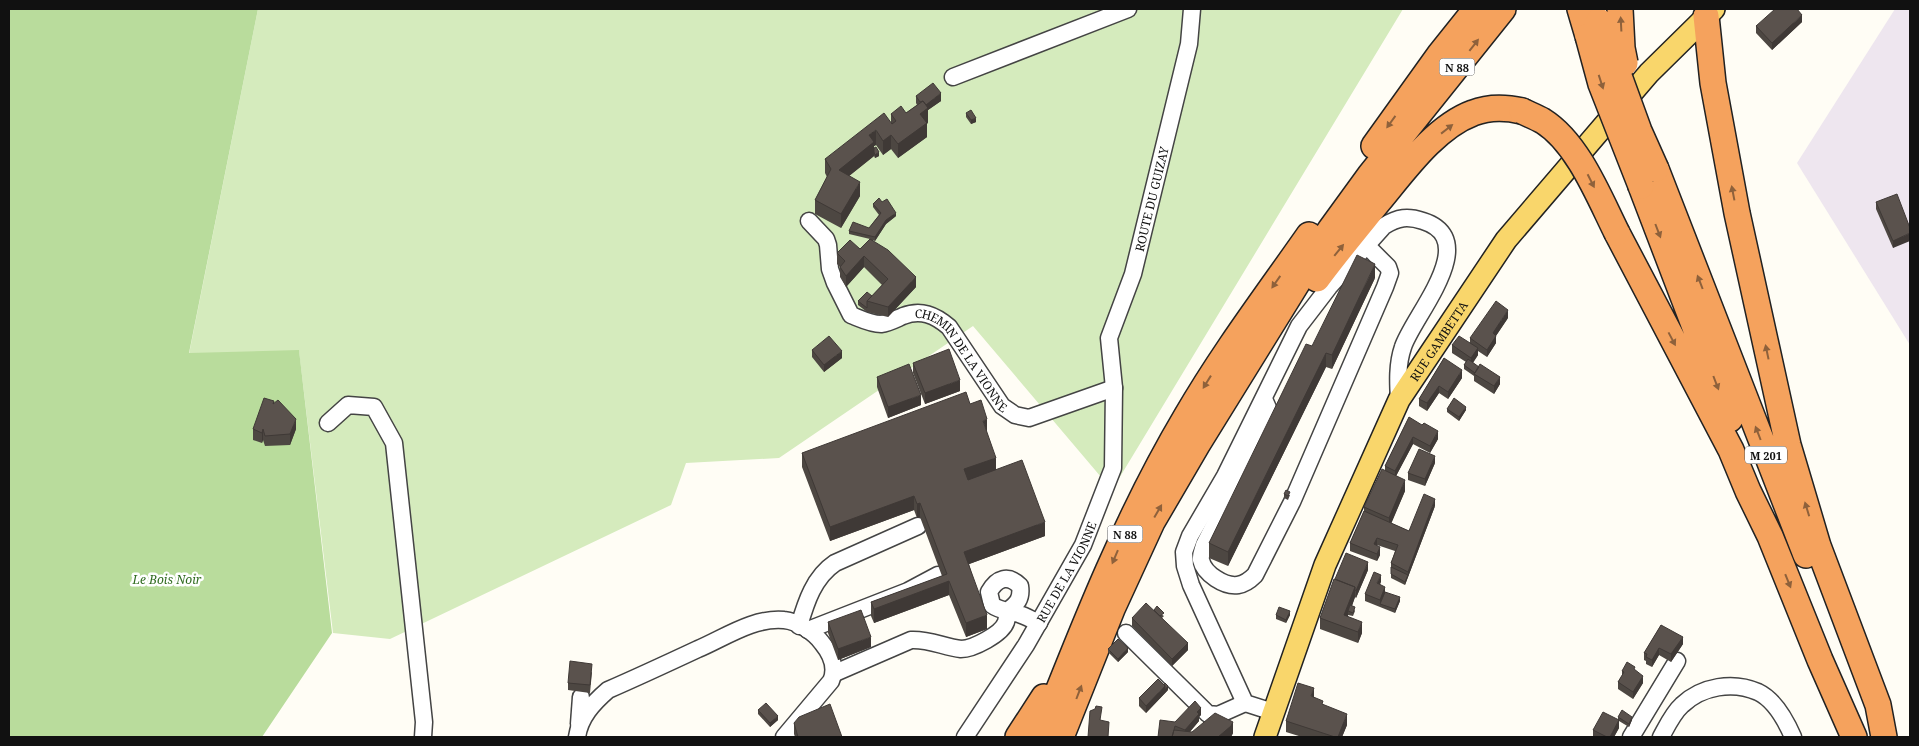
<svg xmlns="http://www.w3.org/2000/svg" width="1919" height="746" font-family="'Noto Serif',serif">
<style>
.industrial{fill:#eee6ef}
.green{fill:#d5ebbd}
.forest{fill:#b9dc9c}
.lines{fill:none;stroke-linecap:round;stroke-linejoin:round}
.minor-casing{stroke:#444;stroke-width:19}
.major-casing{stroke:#222;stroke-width:24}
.highway-casing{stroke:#222;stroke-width:28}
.minor{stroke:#fff;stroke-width:16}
.major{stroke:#f9d66b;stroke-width:21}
.highway{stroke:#f5a25d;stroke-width:25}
.highway-bridge-casing{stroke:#222;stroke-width:28;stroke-linecap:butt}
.highway-bridge{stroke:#f5a25d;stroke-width:25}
.wall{fill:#4d4742}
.shaded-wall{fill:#3f3936}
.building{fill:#5a524d;stroke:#3f3936}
.oneway{fill:#8e613b}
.labels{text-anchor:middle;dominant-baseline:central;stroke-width:5;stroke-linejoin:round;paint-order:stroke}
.shield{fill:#fff;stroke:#585858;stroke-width:1}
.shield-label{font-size:11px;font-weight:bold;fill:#111}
.street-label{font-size:12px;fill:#111;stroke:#fff}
.park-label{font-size:12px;font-style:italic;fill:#2f6b1f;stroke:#fff}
</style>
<rect width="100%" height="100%" fill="#fffdf5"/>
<path class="industrial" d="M1895,9H1910V345L1797,163Z"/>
<path class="green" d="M258,9H1403L1112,490L973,326L779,458L686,463L671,505L390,639L333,633L299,351L189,354Z"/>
<path class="forest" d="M9,9H258L189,353L299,350L332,633L262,737H9Z"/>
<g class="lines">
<g class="minor-casing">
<g id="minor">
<path d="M953,77L1128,9"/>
<path id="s1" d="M809,221L826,239L828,245L830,269L835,283L851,315C861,319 871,324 881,324C889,323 896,319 903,316C921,309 935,315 949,327L1002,406L1015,415L1029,418L1114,388"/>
<path d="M1264,399L1268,408V419L1204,545C1203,550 1200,555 1201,560C1204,574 1225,587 1238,585C1245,584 1250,580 1255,575L1292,502L1385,287L1390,273L1388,267L1366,245"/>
<path d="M328,423L348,405L374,407L394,443L424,722L423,737"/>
<path d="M799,626C806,602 814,577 835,563L918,526"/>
<path d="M808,630L908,591L938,575"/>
<path d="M1126,633L1208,714L1218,715L1245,703"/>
<path d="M835,673L911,640C929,639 944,647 961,649C973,649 1002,634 1006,622C1007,619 1007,614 1007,611C1017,604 1022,599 1020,586C1008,574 997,578 989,592L992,605C1000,611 1010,611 1019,614C1026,616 1032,620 1039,623"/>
<path d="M1273,712L1245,703L1191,585L1185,566L1184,552L1190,536L1225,476L1299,326L1329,287L1384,226C1398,217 1408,216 1423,221C1483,240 1413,316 1403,347C1397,364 1398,383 1399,400"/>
<path d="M579,724L581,697"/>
<path d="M577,737C580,717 593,703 608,690C638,677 668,663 698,649C724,638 754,617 784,620C797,621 814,632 822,643C831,654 837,668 831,681L784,737"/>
<path id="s2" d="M965,737L1026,645L1083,545L1113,468L1114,388L1109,338L1133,274L1189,44L1192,9"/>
<path d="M1631,737L1677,661"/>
<path d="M1661,737C1667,726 1673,713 1682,705C1702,686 1733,681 1758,692C1775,700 1786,721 1793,737"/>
</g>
</g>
<g class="major-casing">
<g id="major">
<path id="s3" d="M1265,737L1325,565L1399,400L1506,240L1649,73L1714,9"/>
</g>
</g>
<g class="highway-casing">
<path id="highway" d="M1580,9L1588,36
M1706,16L1713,83L1737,213L1788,445L1818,546L1878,705L1884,737
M1374,146L1440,54L1476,9
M1656,169L1806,555
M1641,186L1730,419
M1617,233L1731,450L1748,491L1770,536L1820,660L1854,737
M1317,279C1337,252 1358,227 1379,201C1404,171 1435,127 1473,113C1488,107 1505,107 1522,111
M1018,737L1044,697
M1040,737C1083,628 1126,518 1186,417C1223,353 1267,295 1309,235
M1061,737L1112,609L1152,522L1197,445L1330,230L1370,175L1503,9"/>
</g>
<use href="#minor" class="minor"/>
<use href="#major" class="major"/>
<use href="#highway" class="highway"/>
<g class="highway-bridge-casing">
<path id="highway-bridge" d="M1620,9L1622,48L1625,63
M1599,21L1639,131L1656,169
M1588,36L1601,84L1641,186
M1522,111C1528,114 1536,117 1543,121C1578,143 1599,197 1617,233"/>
</g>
<use href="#highway-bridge" class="highway-bridge"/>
</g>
<path class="wall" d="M1802,22L1772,50L1756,33V26Z
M916,96L941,101L928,110V122L927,124V137L898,158L891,149L883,155L876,145L874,146V148L879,156L875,158L874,156L849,176L860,196L841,228L815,214V200L827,177L825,173V159L891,123V114L906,113L917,105L916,103Z
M966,113L976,122L971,124L966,117Z
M1876,202L1910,228L1893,248L1876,209Z
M873,204L896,216L886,224L875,241L872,240L916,287L888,317L867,312L858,305V301L872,296L882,285L864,267L846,287L840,277V267L837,264V253L860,249L870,239L849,234V231L869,228L879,215L873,207Z
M1375,278L1332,369L1326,367L1228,566L1209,558V543L1312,346Z
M1508,318L1496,336V343L1487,357L1478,351V355L1473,363L1500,384L1494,394L1474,381V376L1464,369V365L1466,362L1452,353V345L1470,343V338Z
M812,350L842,358L824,372L812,357Z
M1444,358L1462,378L1448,399L1439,393L1427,411L1419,406V399Z
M913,363L960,391L925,404L913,373Z
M877,377L921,405L888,418L877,387Z
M274,403L296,429L290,445L265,446L263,440L262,443L253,440V429Z
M970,404L987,433L996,470L1045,536L969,564L987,629L966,637L949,595L874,623L871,616V602L942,576L920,517L917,518L914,510L830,541L802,467V453Z
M1447,409L1466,410L1459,421L1447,412Z
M1409,417L1438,439L1430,453L1413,444L1396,476L1405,491L1391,523L1409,531L1435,506L1405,585L1391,578V563L1395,551L1377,545L1380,555L1377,561L1350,551V543L1364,511V507L1385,471V466Z
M1435,463L1425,486L1408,480V473Z
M1284,494L1290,495L1288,500L1284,498Z
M1368,570L1356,598L1355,597L1352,606L1355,611L1353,616L1348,615V616L1362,633L1358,643L1320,629V618L1335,579Z
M1381,582L1380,584L1385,592L1400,601L1395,613L1365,601V594Z
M1154,610L1164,616L1162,618L1188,650L1172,666L1132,626V618Z
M1276,615H1290L1286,623L1276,619Z
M828,622L871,647L838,660L828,633Z
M1661,625L1683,644L1671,662L1659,655L1652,667L1646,664V661L1644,660V653Z
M1108,649L1128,652L1118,662L1108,652Z
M1635,670L1643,683L1633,699L1618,689V682L1622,676V671Z
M592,672L590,693L568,690V683Z
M1168,690L1146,713L1139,706V698Z
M1314,697L1347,725L1342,737H1302L1286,732V721Z
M758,710L778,720L770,727L758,714Z
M1201,715L1199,717V721L1190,732L1233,733L1231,737H1158L1175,722Z
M1618,717L1632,720L1629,727L1619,721V728L1614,737H1593V730L1618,720Z
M794,723L842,737H795L794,734Z"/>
<path class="shaded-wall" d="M1802,15V22L1772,50V43Z
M941,93V101L928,110V122L927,124V137L898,158V144L920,114L923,107Z
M976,118V122L971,124V120Z
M876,130V145L874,146V156L839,184V170L869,135Z
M891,135V149L883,155V141Z
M879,152V156L875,158V155Z
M860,182V196L841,228V214Z
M896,213V216L886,224L875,241V237L886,220Z
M1910,233V241L1893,248V241Z
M864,256V267L846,287V276Z
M1375,264V278L1332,369V355Z
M916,277V287L888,317V307Z
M1508,310V318L1493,340V333Z
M1496,336V343L1487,357V350Z
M1478,348V355L1471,365V358Z
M842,351V358L824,372V365Z
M1326,353V367L1228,566V552Z
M1462,370V378L1448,399V392Z
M1500,377V384L1494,394V386Z
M960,380V391L925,404V393Z
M1439,386V393L1427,411V403Z
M921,395V405L888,418V407Z
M1466,407V410L1459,421V417Z
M296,419V429L290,445V434Z
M987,419V433L983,421Z
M263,429V440L262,443V433Z
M1438,431V439L1430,453V446Z
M1413,437V444L1395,478V471Z
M1435,456V463L1425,486V479Z
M996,458V472L964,483V469Z
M1405,480V491L1389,529V518Z
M914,496V510L830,541V527Z
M1435,499V506L1405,585V582L1408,575V572Z
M920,503V517L917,518V504Z
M1045,522V536L964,566V552Z
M1377,538V545L1374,552V544Z
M1380,547V555L1377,561V554Z
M1368,562V570L1356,598V591Z
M1381,575V582L1377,590V583Z
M949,581V595L874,623V609Z
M1355,587V597L1350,611H1348V615L1344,626V615Z
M1385,587V594L1380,604V600Z
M1400,597V601L1395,613V609Z
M1290,611V615L1286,623V620Z
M987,615V629L966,637V623Z
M1362,622V633L1358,643V632Z
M871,637V647L838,660V649Z
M1683,637V644L1671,662V654Z
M1188,643V650L1172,666V659Z
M1128,648V652L1118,662V659Z
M1659,648V655L1652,667V660Z
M1643,676V683L1633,699V692Z
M1165,686H1168V690L1146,713V706Z
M1314,688V699L1311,696Z
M1201,708V715L1199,717V721L1185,737V730L1197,712Z
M1347,714V725L1342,737H1338Z
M778,716V720L770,727V723Z
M1632,717V720L1629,727V724Z
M1619,720V728L1614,737H1610Z
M1233,722V733L1231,737H1218Z"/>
<path class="building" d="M1775,9H1797L1802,15L1772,43L1756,26Z
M933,83L941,93L926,105L923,101L920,102L916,96Z
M923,101L928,108L920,114L927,123L898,144L891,135L883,141L876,130L869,135L874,142L839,170L860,182L841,214L815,200L831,169L825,159L884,113L892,124L896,121L891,114L901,106L906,113Z
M971,110L976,118L971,120L966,113Z
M876,147L879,152L875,155L874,152V148Z
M1897,194L1910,228V233L1893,241L1876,202Z
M879,198L882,202L887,199L896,213L886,220L875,237L849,231L853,222L869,228L881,213L873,204Z
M870,239L888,250L916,277L888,307L867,301L888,279L864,256L846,276L840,267L845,261L837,253L850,240L860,249Z
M1357,255L1375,264L1332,355L1326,353L1228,552L1209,543L1306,344L1312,346Z
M867,292L872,296L867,301V308L858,301Z
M1496,301L1508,310L1493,333L1496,336L1487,350L1470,338Z
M829,336L842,351L824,365L812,350Z
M1459,336L1478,348L1471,358L1452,345Z
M949,349L960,380L925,393L913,363Z
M1444,358L1462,370L1448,392L1439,386L1427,403L1419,399Z
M1468,359L1479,367L1475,373L1464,365Z
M909,364L921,395L888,407L877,377Z
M1480,364L1500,377L1494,386L1474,374Z
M966,392L970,404L981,400L987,419L983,421L996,458L964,469L968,480L1022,460L1045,522L964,552L987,615L966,623L949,581L874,609L871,602L947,574L920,503L917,504L914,496L830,527L802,453Z
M264,398L274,401L273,404L278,400L296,419L290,434L265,436L263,429L262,433L253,429Z
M1454,398L1466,407L1459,417L1447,409Z
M1409,417L1422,425L1424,423L1438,431L1430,446L1413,437L1395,471L1385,466Z
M1419,449L1435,456L1425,479L1408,473Z
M1382,469L1405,480L1389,518L1364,507Z
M1286,490L1290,492L1288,496L1284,494Z
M1424,494L1435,499L1408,572L1391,563L1398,545L1377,538L1374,544L1380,547L1377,554L1350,543L1364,511L1409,531Z
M1346,553L1368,562L1356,591L1355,590V587L1335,579Z
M1391,567L1408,575L1405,582L1391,574Z
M1374,572L1381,575L1377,583L1385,587L1380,600L1365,594Z
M1334,579L1355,587L1344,615L1362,622L1358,632L1320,618Z
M1385,592L1400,597L1395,609L1380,604Z
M1146,603L1188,643L1172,659L1132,618Z
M1350,605L1355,607L1353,613L1348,611Z
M1157,606L1164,613L1160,616L1154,610Z
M1279,607L1290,611L1286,620L1276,615Z
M861,610L871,637L838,649L828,622Z
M1661,625L1683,637L1671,654L1659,648L1652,660L1646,657L1647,654L1644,653Z
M1118,639L1128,648L1118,659L1108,649Z
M570,661L592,664L590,685L568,683Z
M1627,662L1635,667L1634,669L1643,676L1633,692L1618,682L1624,672L1622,671Z
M1158,679L1165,686L1146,706L1139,698Z
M1165,683L1168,686L1165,690V686L1164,684Z
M1298,683L1314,688L1311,696L1323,701L1322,704L1347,714L1338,737H1335L1286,721Z
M1195,701L1201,708L1197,712L1199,714L1185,730L1175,726L1172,737H1158L1160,720L1175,722Z
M766,703L778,716L770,723L758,710Z
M830,704L842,737H798L794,723L799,717Z
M1096,706L1102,707L1100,720L1109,722L1108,737H1088L1090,711L1095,709Z
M1622,710L1632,717L1629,724L1618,717Z
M1603,712L1619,720L1610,737H1607L1593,730Z
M1215,713L1233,722L1231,726L1218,737H1172L1174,730L1192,732Z"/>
<defs><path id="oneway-solid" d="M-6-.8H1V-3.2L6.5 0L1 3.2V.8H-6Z" transform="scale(1.25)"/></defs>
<g class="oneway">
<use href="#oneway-solid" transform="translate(1621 24) rotate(-93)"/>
<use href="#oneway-solid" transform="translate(1474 45) rotate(-52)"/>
<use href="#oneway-solid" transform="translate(1601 82) rotate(72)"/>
<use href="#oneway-solid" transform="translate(1391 122) rotate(126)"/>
<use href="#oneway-solid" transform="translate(1447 129) rotate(-38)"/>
<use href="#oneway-solid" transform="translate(1591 181) rotate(63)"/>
<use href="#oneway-solid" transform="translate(1733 193) rotate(-101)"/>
<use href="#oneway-solid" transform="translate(1658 231) rotate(69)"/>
<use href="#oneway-solid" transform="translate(1339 250) rotate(-51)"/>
<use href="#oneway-solid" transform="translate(1276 282) rotate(125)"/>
<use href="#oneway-solid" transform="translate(1700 282) rotate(-111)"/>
<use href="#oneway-solid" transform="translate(1672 339) rotate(62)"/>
<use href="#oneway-solid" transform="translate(1767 352) rotate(-102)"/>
<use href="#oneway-solid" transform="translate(1207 382) rotate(122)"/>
<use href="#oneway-solid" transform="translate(1716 383) rotate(69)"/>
<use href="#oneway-solid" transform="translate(1758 433) rotate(-111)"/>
<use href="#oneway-solid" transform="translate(1807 509) rotate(-107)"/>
<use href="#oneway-solid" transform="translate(1158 511) rotate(-60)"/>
<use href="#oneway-solid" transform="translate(1115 557) rotate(113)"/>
<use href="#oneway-solid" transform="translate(1788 581) rotate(68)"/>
<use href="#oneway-solid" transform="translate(1079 692) rotate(-69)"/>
</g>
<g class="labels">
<g class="shield">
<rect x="1439.5" y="58.5" width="35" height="17" rx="4"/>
<rect x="1745" y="446.5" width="42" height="17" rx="4"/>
<rect x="1107.5" y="525.5" width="35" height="17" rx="4"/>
</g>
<g class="shield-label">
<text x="1457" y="67">N 88</text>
<text x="1766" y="455">M 201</text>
<text x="1125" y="534">N 88</text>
</g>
<g class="street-label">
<text stroke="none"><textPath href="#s2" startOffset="584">ROUTE DU GUIZAY</textPath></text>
<text stroke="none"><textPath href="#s3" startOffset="434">RUE GAMBETTA</textPath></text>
<text stroke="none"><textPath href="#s1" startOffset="242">CHEMIN DE LA VIONNE</textPath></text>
<text stroke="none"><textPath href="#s2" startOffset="194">RUE DE LA VIONNE</textPath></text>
</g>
<g class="park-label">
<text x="167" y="579">Le Bois Noir</text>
</g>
</g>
<rect width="1919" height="746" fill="none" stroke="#111111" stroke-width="20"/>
</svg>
